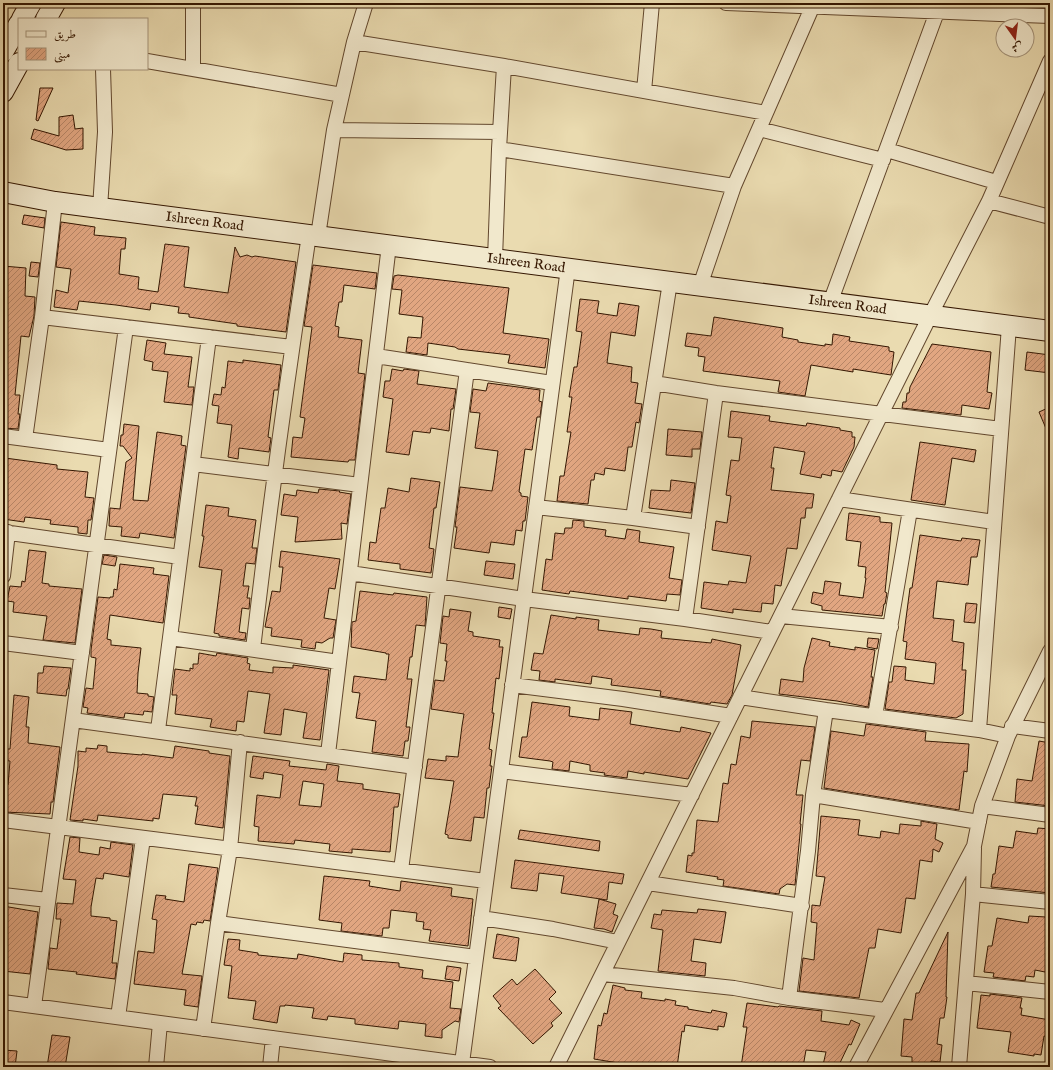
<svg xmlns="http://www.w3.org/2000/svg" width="1053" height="1070" font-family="'IM FELL English',Amiri,serif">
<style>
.building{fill:url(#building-hatch);stroke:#341601;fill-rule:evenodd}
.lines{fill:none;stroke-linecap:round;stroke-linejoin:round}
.street-casing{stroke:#62472d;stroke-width:16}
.secondary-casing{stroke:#341601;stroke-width:22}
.street{stroke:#f1e8cc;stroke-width:14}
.secondary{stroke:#f1e8cc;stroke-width:20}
.labels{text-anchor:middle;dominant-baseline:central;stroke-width:3;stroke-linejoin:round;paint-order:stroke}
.street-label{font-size:14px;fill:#341601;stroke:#f1e8cc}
</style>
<defs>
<pattern id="building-hatch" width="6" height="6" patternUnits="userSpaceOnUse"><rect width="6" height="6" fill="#e1a681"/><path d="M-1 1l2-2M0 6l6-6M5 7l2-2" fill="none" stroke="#b78667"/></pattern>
</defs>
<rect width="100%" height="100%" fill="#eadbb0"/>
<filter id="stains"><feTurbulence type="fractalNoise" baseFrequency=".005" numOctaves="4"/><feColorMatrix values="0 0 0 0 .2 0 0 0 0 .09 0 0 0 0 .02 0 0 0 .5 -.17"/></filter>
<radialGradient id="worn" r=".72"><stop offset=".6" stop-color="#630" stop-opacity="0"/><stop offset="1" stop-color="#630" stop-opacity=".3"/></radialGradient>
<path class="building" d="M40,88H53L38,121L36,120Z
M73,115L75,129L83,128V149L66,150L31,139L34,129L59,136V117Z
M24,215L45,218L44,228L22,224Z
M61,222L95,227L94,235L126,238L125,249H121L119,274L139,277L138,289L158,292L165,244L189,247L184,287L228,293L235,247L240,257L247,255L252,257L255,256L296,262L286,332L237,326V324L189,317V314L178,313L179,307L151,303L150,310L116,305L79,301L77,310L54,307L56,290L68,293L71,269L56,267Z
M31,262L40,263L38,277L29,276Z
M313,265L377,273L375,289L344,285L342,302H339L335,326L339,327L338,337L362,340L358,373L365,374L355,460H349L348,462L291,457L293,437L302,438L305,418L300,417L312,327L304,326Z
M3,266L26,268L25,296L35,297L34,316L29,337L21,336L15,395H20L18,414H20L18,429L3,428Z
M398,275L509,288L503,333L549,339L545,368L508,363L510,355L458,349L455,347L428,343L427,355L406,352L408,337L421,338L423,317L399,314L402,290L392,289L394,276Z
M580,299L599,301L597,313L617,316L619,303L639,306L635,336L611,332L607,363L632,367L631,382L638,383L635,403L642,404L639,423L636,422L632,447H628L625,471L605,468L604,475L595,473L594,480H591L588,504L557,501L560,476H564L571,432H567L572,397H569L574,367H577L582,332L576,331Z
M714,317L783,328L782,337L798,340V342L825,346V344L832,345L833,334L850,337L849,341L889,347V351L894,352L891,375L853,369V372L811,365L805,396L778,392L780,381L703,371L705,357L698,356L699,348L685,346L687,333L711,336Z
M147,340L166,343L164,354L192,357L188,387H194L192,405L164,402L168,372L152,370L153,362L144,360Z
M932,344L991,352L987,392L992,393L989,409L962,405L961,415L902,408L903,402H906L907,393H909L910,387Z
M1027,352L1050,355V373L1025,370Z
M243,360L281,365L278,390H274L268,437L271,438L269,452L239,448L238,459L228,457L232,425L217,423L219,406L212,405L214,394L221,395L222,387L225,388L228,361L243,363Z
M392,369L403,371L404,369L419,371L417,384L456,389L453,409H451L449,431L431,428L430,433L413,431L409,455L386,452L393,399L383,397L385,381H390Z
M488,383L540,390L539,401L542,402L540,417H537L536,423L532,450L525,449L519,492L521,493V496L528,497L525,521H523L522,531L516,530L514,545L491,542L489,553L454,548L457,527H455L460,487L492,491L494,480L498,451L475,448L480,413L470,412L473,389L486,391Z
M1050,407V438L1039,412Z
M731,411L770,416L769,421L806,426L807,423L840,428V430L852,432V437H855L854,447L842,472L832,470L831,476L822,474L821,478L800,474L805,452L774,447L771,468H774L771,490L814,494L812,508H806L805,518H801L797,549L787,548L781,586L775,585L773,604L762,603L761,612L733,609V613L701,608L704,582L728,585L729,581L746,583L751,556L712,550L716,521L727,523L731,496L726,495L731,460L739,461L742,438L728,437Z
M124,424L139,426L133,500L148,501L157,432L182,436L181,445L186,446L174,538L140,533L139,538L121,536L122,527L109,526L110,508L120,509L126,462L132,458L123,446H120L121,435H123Z
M668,429L702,432L700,449H692V457L666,455Z
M920,442L976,450L974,462L952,458L945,505L911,500Z
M5,458L57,465V469L88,472L85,497L94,498L91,520H88L87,534L78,533V527L50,524L51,520L25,517L24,522L3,519V474Z
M411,478L440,482L436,508H434L429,548L434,549L431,573L400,569V564L368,560L370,542L376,543L381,508H385L388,488L409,492Z
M671,480L695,483L691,513L649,508L651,490L670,491Z
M319,489L340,491L339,492L351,494L347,524L341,523L342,539L295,542L298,517L281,515L284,494L296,496L297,490L318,493Z
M206,505L229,508L228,516L256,520L252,548H257L255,564L246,563L243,586H249L247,598H250L249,609L242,608L239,632L246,633L245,640L219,636V634L214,633L222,570L199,567L204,536H202Z
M849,513L880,517V522L892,523L885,592L887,593L885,604H884L882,616L822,610V606L811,603L813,592L823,594L825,581L841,583L839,595L863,598L866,578H865L866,567L858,566L861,542L846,540Z
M573,520L584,521V527L606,530L605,536L625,539L627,529L640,531L639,542L674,547L669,578L682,580L680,595L667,594L666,601L628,596V599L570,591L569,594L542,590L546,559L552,560L555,533L564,534L565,528H572Z
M920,535L961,541L962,538L980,540L977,557H971L968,585L937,581L933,618L954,620L952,641L964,643L962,670H966L963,714L956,718L885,709L889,682H892L894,666L906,667L905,680L934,684L936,663L905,659L907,642L903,641L910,588H912Z
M29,550L46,552L42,583L49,584V586L82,589L75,643L43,640L47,616L13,612L14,602L7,601L10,586L21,587L22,581L25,582Z
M281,551L340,559L335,589L329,588L324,618L336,620L333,638H330L322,643L316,642L315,649L301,647L302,640L271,636L272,628L265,627L272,591L280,592L283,567H279Z
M104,555L117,557L115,566L102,564Z
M486,561L515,564L513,579L484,575Z
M120,564L154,568L153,574L169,576L163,623L110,615L107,639L111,640V645L141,648L138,673L137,693L148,694V696L154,697L152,712L144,711L143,715L125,713L124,718L87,713L88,708L83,707L86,688L93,689L96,658L91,657V650L98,597L110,598V597H113L114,589L117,590Z
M360,591L393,595L394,593L427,597L425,626L416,625L412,657H410L407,679H412L406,727H410L408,741H405L403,756L372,752L376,721L356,718L360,693L352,692L354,676L386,680L389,654H386V653L351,647L352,622L356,621Z
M966,603L977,604L975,623L964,622Z
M499,607L512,609L510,619L498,617Z
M450,609L471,612L468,631L473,632V636L500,640L499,647H503L499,679L496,678L492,713H494L489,749L492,750L490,766H492L489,788H487L484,818L474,817L471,841L448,838V835L445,834L454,781L425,778L428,759L446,761V756L458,757L462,726L464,714L431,709L435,680L444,681L447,661H445L447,644L440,643L443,616L449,617Z
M551,615L576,619V617L599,620L598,630L639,635L640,628L651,629L662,631L661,638L711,643L712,639L741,645L732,695L727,704L711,702L710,704L660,696L661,691L611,685L612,679L592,676L591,684L555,679V682L539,680L540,671L531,670L534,653L543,654Z
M812,638L830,642L829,646L855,650V647L875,650L871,677H873L868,707L837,701L779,694L781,679L803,682L804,668Z
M868,638L879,639L877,649L867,647Z
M199,653L216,656L217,653L248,658L247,663L250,664L249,670L273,673V667L293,668V665L329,670L320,740L303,738L307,713L284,709L281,735L264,733L270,694L248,691L244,722L237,721L236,731L210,727L212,719L175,714L177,695H172L175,669L190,671V668L193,669V664H198Z
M44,666L71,668L68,689H67L66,696L37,693L38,673H43Z
M14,695L29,697L26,727H29L28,743L60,747L53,802H51L50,814L3,812V784L8,785L10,761L3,760V749H10Z
M532,702L570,707L569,716L599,720L600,708L632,712L630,724L680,732L681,727L711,733L688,779L644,772V774L628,771L627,778L604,775L605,773L590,771V765L570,761L569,771L552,769L553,762L550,761L519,757L522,737H527Z
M752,721L815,727L810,761L801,760L796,795H803L800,824H801L795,885L787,884L780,889L779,894L723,886L724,880L717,879L718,877L686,872L688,855L692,856V853H694L697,820L718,822L723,783L728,784L731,764L736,765L741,736L750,738Z
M866,724L926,732L925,741L969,744L967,772L964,771L959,810L824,788L831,731L864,736Z
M1039,741L1050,743V806L1015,802L1017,779L1032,781Z
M98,745L107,746V752L142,755V754L173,758L175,746L209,751V753L230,756L223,828L195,824L198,806H195L197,797L163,794L159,819L153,818V821L98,815L97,821L83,819V821L70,820L78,766V751L86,752V748L97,749Z
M253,756L290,761L289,766L326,770L327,764L339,766L337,781L363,784V789L400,794L398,807H394L390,852L352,849V853L329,851L330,844L295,840L294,844L258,841L259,827L254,826L257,795L280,798L283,775L264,772L263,779L250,777ZM303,781L324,784L321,807L299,805Z
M821,816L860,820L858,835L880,838L881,831L899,834L900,824L921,826V821L937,824L935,839L943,843L939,852L933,849L932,862L920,860L915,899L906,898L901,933L878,929L875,948H869L859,998L799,991L803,958L814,960L817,923L811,922L812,905L820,906L825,877L816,876Z
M1038,828L1050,829V893L991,887L993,874H995L999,846L1013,848L1016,831L1037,834Z
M520,830L600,841L599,851L518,839Z
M70,837L80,838L79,852L99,855L100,847L110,849L111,842L133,845L129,877L104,873L103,879L96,878L91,907V916L110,918V920L117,921L112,963H117L115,979L76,974L77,972L48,969L50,948L57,949L61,919H56L57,903L73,904L76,880L63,879Z
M515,860L624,874L622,884L609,882L607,900L561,893L564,876L539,873L537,891L511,888Z
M189,864L218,868L210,921L204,920L203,923L197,922L196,925L191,924L182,974L202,976L198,1007L184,1005L186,990L134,984L138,951L154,953L157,920L152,919L156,895L166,896L165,899L184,902Z
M324,876L370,881L369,886L400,891L401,881L452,888L451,896L473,899L468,946L429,941L431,930L423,929L424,922L416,921L417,913L391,910L389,928H383L382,936L341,931L342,923L319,920Z
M599,899L616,904L613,914L618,916L612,932L604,929L594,928Z
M3,906L38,912L30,974L3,971Z
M698,909L726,912L721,943L694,939L691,961L706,963L705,976L658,971L663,930L651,928L654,914L661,915L662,910L697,913Z
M1029,916L1046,917V926H1050V973L1035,970L1034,977L1026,976L1025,981L993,977L994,973L984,972L988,946H992L997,918L1028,923Z
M948,932L946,997H947L944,1018H940L937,1044L942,1045L940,1062L931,1061V1067H919V1064H912V1057L901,1056L904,1019L912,1020L916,993H919Z
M497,934L519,938L516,961L493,958Z
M228,939L240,940L239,950L258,953V955L297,959L298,954L343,962L344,953L362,955V960L399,963V967L423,970L422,978L453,982L450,1008L461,1009L459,1022L455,1021L442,1030V1038L425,1036L426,1024L399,1021L398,1029L355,1024V1019L328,1016L327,1020L312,1018L314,1008L285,1005V1006H280L277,1023L253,1019L256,1001L228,998L232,966L224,965Z
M447,966L461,968L459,981L445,979Z
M535,969L556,992L549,999L562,1013L551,1023L553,1026L533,1044L498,1008L501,1006L493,996L512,979L517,985Z
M613,985L625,988V990L642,992L641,998L665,1001V999L676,1001L675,1005L688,1007V1009L711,1013L712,1010L727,1013L724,1027L718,1026V1030L685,1025L684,1032L682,1031L677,1067H660L643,1064V1067L594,1059L598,1025L601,1026L604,1013L607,1014Z
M990,994L1022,998L1020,1008H1022L1021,1015L1050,1020V1037L1044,1036L1041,1055L1034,1054V1056L1008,1052L1011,1032L977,1028L981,995L990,996Z
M747,1003L778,1007L779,1006L822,1011L821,1021L849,1025L851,1020L860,1024L851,1045L849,1044L838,1067L823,1065L826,1052L806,1050L803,1067H779L752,1064V1067H741L747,1027H743Z
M52,1035L70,1037L65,1067H47Z
M3,1050L17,1051L15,1067H3Z"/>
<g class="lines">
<g class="street-casing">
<path id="street" d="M726,3L1050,16
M354,42L504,66L766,113
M147,61L342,95
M193,68V3
M644,91L652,3
M759,129L883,160
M334,130L500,132
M499,149L734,186
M887,150L996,182
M989,201L1050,217
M100,208L105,132L103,69
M318,236L334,130L354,42L366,3
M495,259L499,149L504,66
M700,286L734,186L814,3
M830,303L937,12
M42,317L292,347
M376,356L552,383
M654,383L716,393L1001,429
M3,436L109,450
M25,439L42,317L55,202
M193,464L360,485
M839,499L994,522
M536,507L633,518L698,527
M633,518L670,282
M3,532L180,557
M350,573L524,599L685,619L772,632
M3,576L8,532
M781,616L891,627
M685,619L716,393
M170,638L339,662
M3,643L82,653
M253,649C269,511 288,373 309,235
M512,685L623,699L731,716
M740,697L826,710L979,730
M875,716L910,510
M73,720L415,767
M1012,726L1050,731
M158,730L209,337
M1008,736L979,730C990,595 998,461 1009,326
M328,754L389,245
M501,771L692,795
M813,795L979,822
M982,806L1050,815
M3,820L486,881
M401,870L467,370
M648,883L802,906
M973,894L1050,902
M3,895L48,900
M481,918L553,929L618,942
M218,923L476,957
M603,974L734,988L789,998L885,1010
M966,983L1050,992
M789,998L808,851L813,795L826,710
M3,1002L490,1067
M34,1006L126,327
M118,1017L143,838
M203,1029L218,923L230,849L240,742
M462,1063L568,268
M156,1067L160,1023
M270,1067L273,1038
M556,1067L930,316L989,201L1050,61
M856,1067L974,846L982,806L1008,736L1050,651
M959,1067L973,894L974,848"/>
</g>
<g class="secondary-casing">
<g id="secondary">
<path d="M22,19L31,3"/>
<path d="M46,19L55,3"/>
<path d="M3,52L19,24"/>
<path d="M3,92L19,63"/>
<path id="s1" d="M3,192L55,202L100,208L1050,331"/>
</g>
</g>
<use href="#street" class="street"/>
<use href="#secondary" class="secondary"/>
</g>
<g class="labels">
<g class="street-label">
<text stroke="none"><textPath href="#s1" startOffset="204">Ishreen Road</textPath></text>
<text stroke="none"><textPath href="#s1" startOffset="528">Ishreen Road</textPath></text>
<text stroke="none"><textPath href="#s1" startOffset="852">Ishreen Road</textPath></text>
</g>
</g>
<rect width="1053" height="1070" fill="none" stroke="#eadbb0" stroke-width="16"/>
<rect x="4" y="4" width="1045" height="1062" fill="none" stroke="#341601" stroke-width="2"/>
<rect x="8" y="8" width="1037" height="1054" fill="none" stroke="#341601"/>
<rect x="18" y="18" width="130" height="52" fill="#f1e8cc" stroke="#a5947b"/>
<rect x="26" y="31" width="20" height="6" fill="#f1e8cc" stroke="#a5947b"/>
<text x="54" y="38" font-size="12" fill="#341601">طريق</text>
<rect x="26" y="48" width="20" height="12" fill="url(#building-hatch)" stroke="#a5947b"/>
<text x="54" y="58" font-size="12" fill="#341601">مبنى</text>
<g transform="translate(1015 38) rotate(166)"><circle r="19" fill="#f1e8cc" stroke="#a5947b"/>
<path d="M0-3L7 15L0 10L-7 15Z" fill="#8f2418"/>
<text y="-6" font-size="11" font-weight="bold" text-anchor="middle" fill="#341601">ش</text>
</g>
<rect width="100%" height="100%" filter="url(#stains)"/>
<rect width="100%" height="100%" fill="url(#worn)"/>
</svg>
